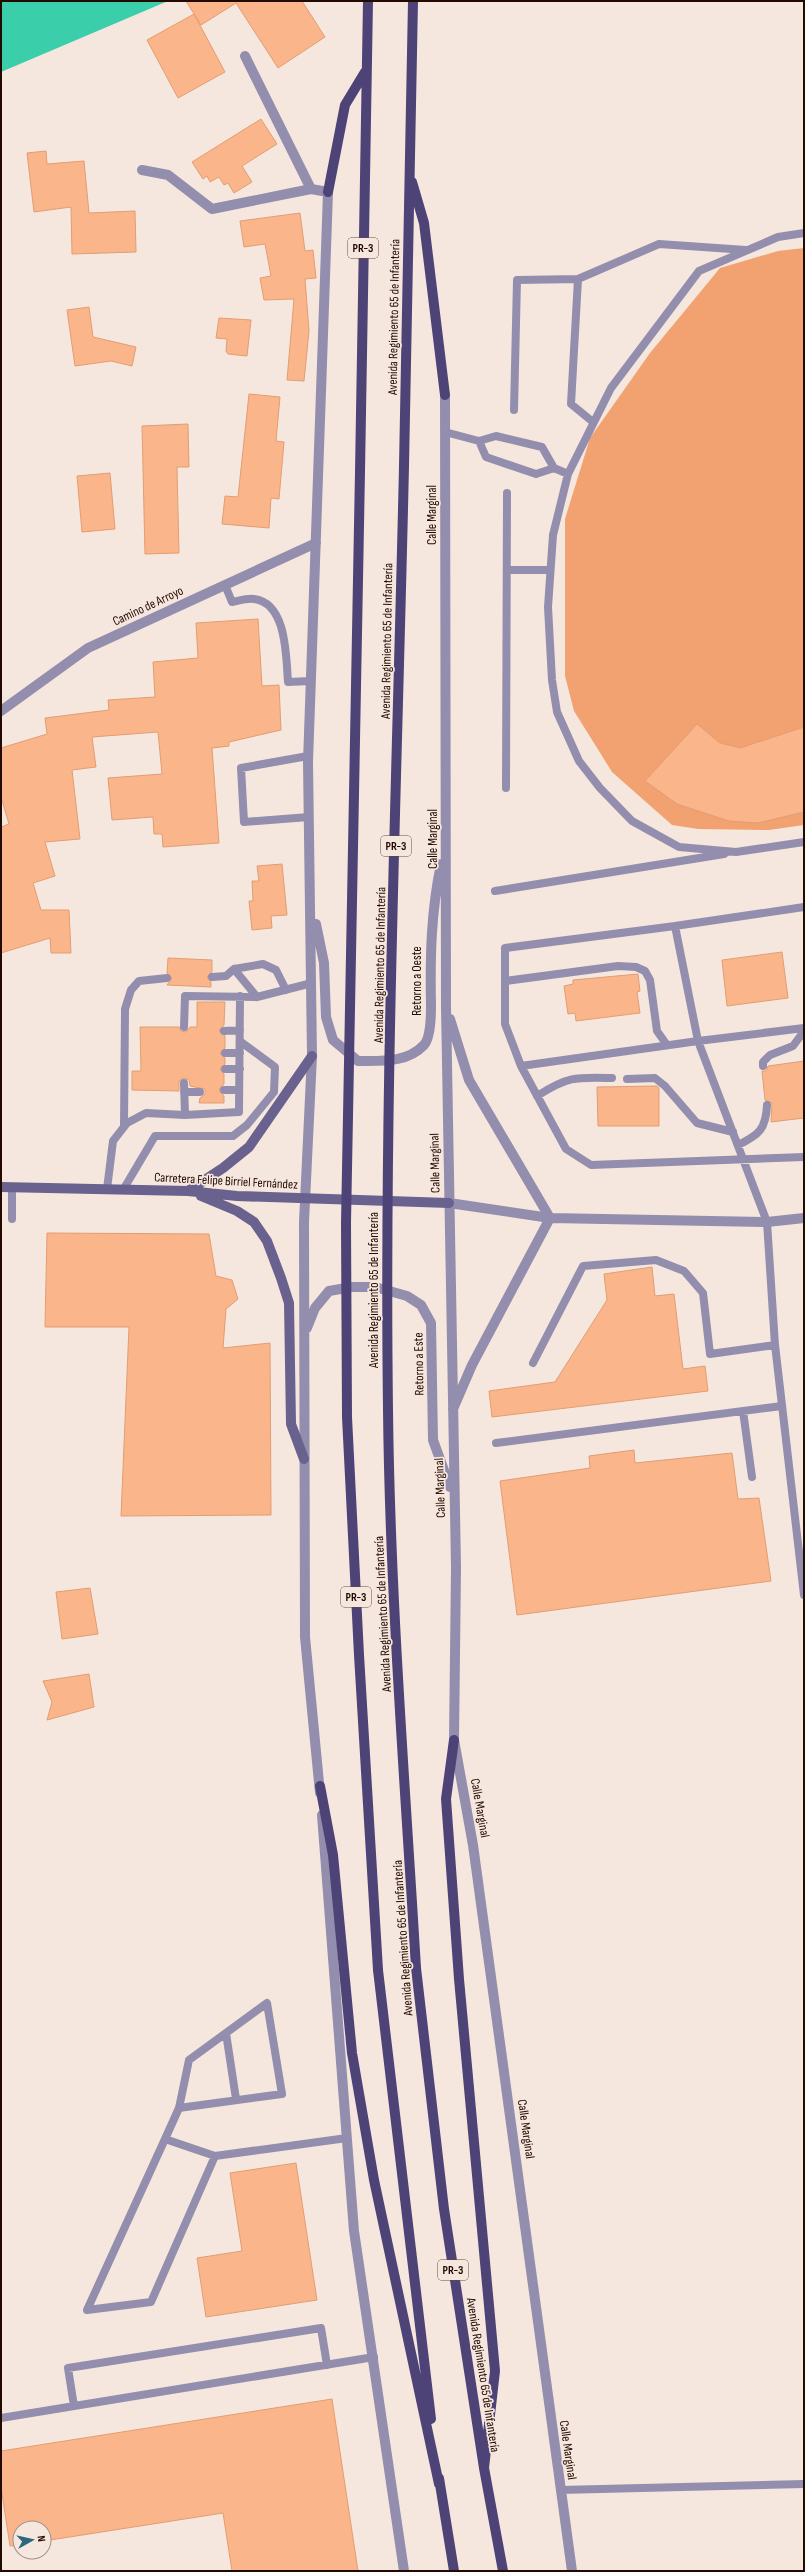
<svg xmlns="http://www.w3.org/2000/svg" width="805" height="2572" font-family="'Sofia Sans Condensed',sans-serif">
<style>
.green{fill:#f2a270}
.water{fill:#3aceaa}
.building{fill:#fbb58a;stroke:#e29d72}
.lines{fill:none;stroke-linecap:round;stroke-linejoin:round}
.lane{stroke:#938ead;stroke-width:8}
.street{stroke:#938ead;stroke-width:10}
.secondary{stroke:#6a628e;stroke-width:10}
.primary{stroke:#4e4377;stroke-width:10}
.primary-bridge{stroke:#4e4377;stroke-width:10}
.labels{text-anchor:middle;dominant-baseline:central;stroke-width:3.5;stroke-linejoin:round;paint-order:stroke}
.shield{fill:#f6e7de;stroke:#624c43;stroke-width:1}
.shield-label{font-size:12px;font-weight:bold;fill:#220a00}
.street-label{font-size:13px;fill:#220a00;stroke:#f6e7de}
</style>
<rect width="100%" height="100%" fill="#f6e7de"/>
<path class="green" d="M804,248V825L769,830L698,829L672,825L612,772L574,711L565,676V519L590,438L650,353L720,268L778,251Z"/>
<path class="water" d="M1,1H168L1,72Z"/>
<path class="building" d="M186,1H302L325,37L278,68L236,3L201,25Z
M194,14L225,72L178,98L147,40Z
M261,119L277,144L242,166L252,182L234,193L228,183L224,185L219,177L210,182L207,176L203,179L192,162Z
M46,151L47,164L84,161L89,213L135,211L136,252L72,254L71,207L34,212L27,153Z
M300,213L305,251L313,250L316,278L305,279L309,331L304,381L287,380L294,299L264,300L260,278L271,276L265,244L244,247L240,221Z
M89,307L93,337L136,347L132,366L111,361L75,366L67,310Z
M219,318L251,320L247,356L228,354L226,351L227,339L216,338Z
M249,394L280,397L276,441L284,442L279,499L271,498L269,528L222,524L225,496L238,497Z
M188,424L189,467H177L179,553L145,554L142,426Z
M110,473L115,529L82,532L77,476Z
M258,619L262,686L279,685L281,730L229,742V746L212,748L219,843L163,847L162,834H154L153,817L112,820L108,778L162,774L158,732L92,737L96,767L72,770L80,839L45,842L55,876L33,883L41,910H69L71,953H51L50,938L1,953V827L9,824L1,797V748L47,734L45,718L109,710L108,700L155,697L153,662L198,658L196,623Z
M697,724L720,743L740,748L804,727V812L758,823L729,821L677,804L645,781Z
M282,864L287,915L271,916L272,928L252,930L249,901H253L252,881H259L257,866Z
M782,952L788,998L727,1006L722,960Z
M168,958L212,960V972L207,977L211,982V987L167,985L172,978L167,973Z
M638,974L640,991L637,992L640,1013L576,1021L575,1013L568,1014L564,986L573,984V980Z
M197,1002H225L224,1025L219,1031L225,1036V1048L220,1053L225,1058V1064L220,1069L224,1074V1084L219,1090L224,1096V1103H199L200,1098L205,1094V1089L190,1086L189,1080L184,1078L179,1081V1091L132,1090V1071H141L140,1027H179L181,1031L186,1032L190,1027H197Z
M804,1061V1118L771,1122L772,1103L765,1100L762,1071H766L768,1066Z
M657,1086L659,1088V1126H598L597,1087Z
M47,1233L209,1234L216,1276L232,1280L238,1299L226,1309L223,1348L270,1343L271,1515L121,1516L129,1327H45Z
M652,1267L655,1296L674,1294L683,1369L705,1366L708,1391L492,1417L489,1391L555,1382L607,1300L604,1274Z
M634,1450L635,1463L732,1453L738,1499L759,1498L771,1581L517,1615L500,1481L590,1468L589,1456Z
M90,1588L98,1634L62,1639L56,1592Z
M89,1674L94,1707L47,1720L52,1702L43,1681Z
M296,2163L317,2300L206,2317L197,2258L242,2251L230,2173Z
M332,2399L358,2571H232L223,2513L44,2541V2528H20V2545L10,2546L1,2487V2451Z"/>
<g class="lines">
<path class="lane" d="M804,233L778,237L699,271L611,388L568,474L553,535L548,607L552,680L557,712L579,761L600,788L632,821L679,847L736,852L804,842
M578,279L571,404L593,422
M514,410L517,280L578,279L659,244L746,250
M445,432L479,441L496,436L542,447L554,468L568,474
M479,441L486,457L536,474L554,468
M507,570H550
M225,585L232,602C238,601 247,598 254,599C287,603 286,657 288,682L311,681
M308,756L241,768L244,822L309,817
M506,788L507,493
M495,891L724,854
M675,926L804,907
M234,969L257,997
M212,977L226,976L234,969L263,964L276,970L286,990
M505,981L618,966L636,967L645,971L650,980L657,1031L667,1045
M184,1027L185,996L257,997L312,983
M804,1028L698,1041L675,926L505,948V1024L521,1066L698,1041L767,1222L775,1345L804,1595
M224,1031L240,1030
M225,1053H240
M521,1066L566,1149L591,1165L804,1157
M763,1066V1062L770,1055L793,1046L804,1031
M225,1069H240
M627,1079L655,1078L665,1086L697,1123L733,1132
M184,1083L185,1115
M224,1090H239
M184,1092H200
M537,1096C568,1076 576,1077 612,1078
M124,1126L125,1009L131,990L139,981L167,978
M738,1145C759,1135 766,1129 767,1105
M12,1187V1219
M107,1189L113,1141L127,1123L146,1113L185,1115L239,1112L240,996
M123,1190L155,1136H233L247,1125L274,1092L275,1067L241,1042
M533,1363L583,1266L656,1260L684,1271L703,1293L710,1354L775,1345
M743,1411L752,1477
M496,1443L782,1406
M226,2033L236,2099
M165,2139L179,2108L189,2060L267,2003L282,2094L179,2108
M215,2156L151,2302L87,2310L165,2139L215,2156L347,2138
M74,2406L68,2368L321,2328L327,2365
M1,2418L374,2357
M560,2490L804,2484"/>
<path class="street" d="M245,56L311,189L328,192L308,762L312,1056L304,1222L305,1637L320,1793
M142,170L168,175L212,209L311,189
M445,395L446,1007L456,1568L454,1740L473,1845L572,2571
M1,711L88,648L316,543
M316,924L324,963L326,1017L333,1040L358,1061C382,1061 407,1063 424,1045C431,1037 431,1016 431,1006C430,957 431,912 441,864
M450,1019L469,1080L550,1218L472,1365L453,1409
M449,1203L550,1218L767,1222L804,1218
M307,1328L315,1308L329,1291L352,1287H375L407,1296L421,1305L431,1323L433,1440L450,1487
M322,1815L354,2231L404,2571"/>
<path class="secondary" d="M1,1187L188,1191L237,1196L449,1203
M188,1191L223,1168L249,1147L312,1056
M201,1196L237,1211L254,1222L267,1241L281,1278L289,1303L291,1424L304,1459"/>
<path class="primary" d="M412,182L424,223L445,395
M328,192L345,105L365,72
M404,466L413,1
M360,472L368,1
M454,1740L446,1799L459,1979L495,2371L484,2468
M320,1786L333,1855L352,2053L374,2180L439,2484
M416,1968L444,2209L484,2468L503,2571
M378,1970L431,2419
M439,2478L454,2571"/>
<path class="primary-bridge" d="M404,466C397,781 384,1095 388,1410C390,1596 405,1782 416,1968
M360,472L346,1223L347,1417L359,1655L378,1970"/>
</g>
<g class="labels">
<g class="shield">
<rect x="348" y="238" width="30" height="20" rx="3"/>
<rect x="381" y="836" width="30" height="20" rx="3"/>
<rect x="341" y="1587" width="30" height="20" rx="3"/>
<rect x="438" y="2260" width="30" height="20" rx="3"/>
</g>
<g class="shield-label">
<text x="363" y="248">PR-3</text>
<text x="396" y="846">PR-3</text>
<text x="356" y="1597">PR-3</text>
<text x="453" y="2270">PR-3</text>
</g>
<g class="street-label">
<text transform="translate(394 317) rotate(-89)">Avenida Regimiento 65 de Infantería</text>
<text transform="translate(432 515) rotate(-90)">Calle Marginal</text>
<text transform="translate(148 606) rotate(-25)">Camino de Arroyo</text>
<text transform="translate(387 641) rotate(-89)">Avenida Regimiento 65 de Infantería</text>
<text transform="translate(433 839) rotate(-90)">Calle Marginal</text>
<text transform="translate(380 965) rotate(-89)">Avenida Regimiento 65 de Infantería</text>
<text transform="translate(417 981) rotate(-90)">Retorno a Oeste</text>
<text transform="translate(435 1163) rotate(-91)">Calle Marginal</text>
<text transform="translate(226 1181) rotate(3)">Carretera Felipe Birriel Fernández</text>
<text transform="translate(374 1290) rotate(-90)">Avenida Regimiento 65 de Infantería</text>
<text transform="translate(419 1364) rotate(-91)">Retorno a Este</text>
<text transform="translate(440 1488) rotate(-92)">Calle Marginal</text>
<text transform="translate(383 1614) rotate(-93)">Avenida Regimiento 65 de Infantería</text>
<text transform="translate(480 1808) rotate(80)">Calle Marginal</text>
<text transform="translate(403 1938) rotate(-94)">Avenida Regimiento 65 de Infantería</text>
<text transform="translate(526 2129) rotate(82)">Calle Marginal</text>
<text transform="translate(483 2375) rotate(81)">Avenida Regimiento 65 de Infantería</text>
<text transform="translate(568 2450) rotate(82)">Calle Marginal</text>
</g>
</g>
<rect width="805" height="2572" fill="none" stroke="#220a00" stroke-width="4"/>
<g transform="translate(32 2540) rotate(82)"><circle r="19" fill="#f6e7de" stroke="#a18f85"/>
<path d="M0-3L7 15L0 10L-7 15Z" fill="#2e6580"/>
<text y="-6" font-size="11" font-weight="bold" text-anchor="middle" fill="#220a00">N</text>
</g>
</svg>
